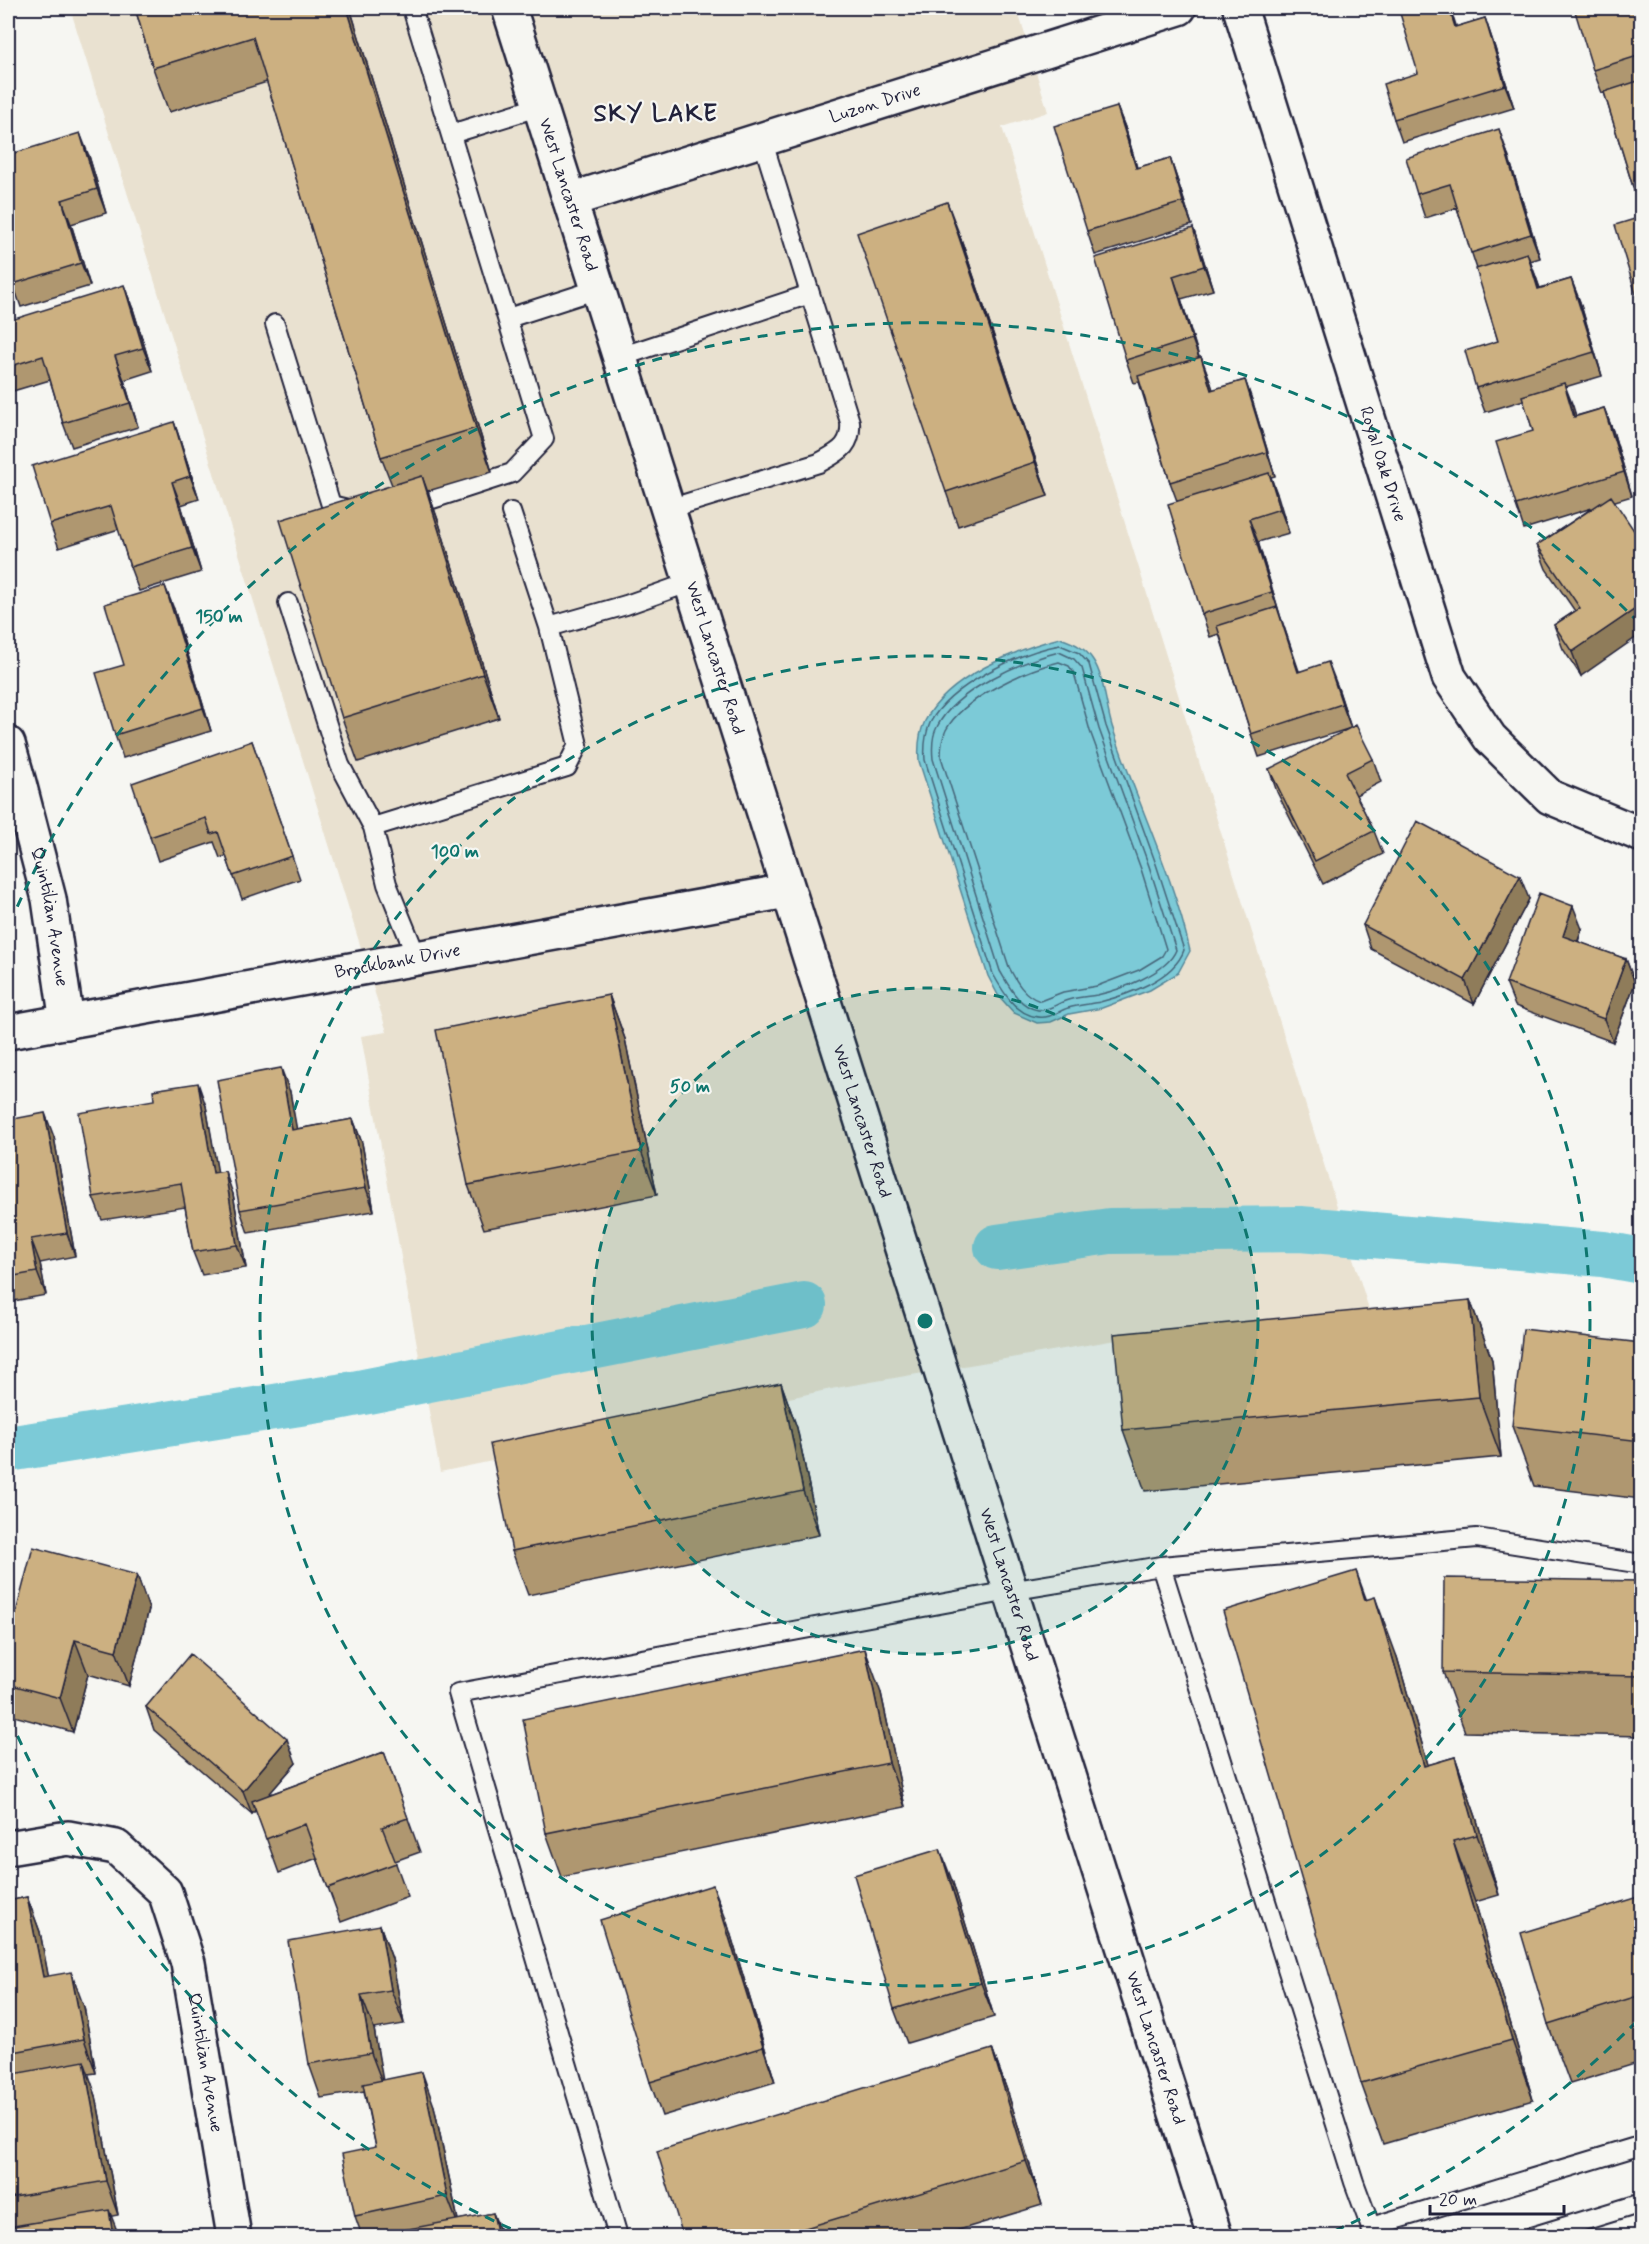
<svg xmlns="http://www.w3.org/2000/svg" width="1649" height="2244" font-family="Mynerve,sans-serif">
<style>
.built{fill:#e9e1d0}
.water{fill:#7bcad7;stroke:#578799;stroke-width:1.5}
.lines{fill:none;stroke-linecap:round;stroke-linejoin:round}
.shore{stroke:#466579;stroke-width:1.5}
.canal{stroke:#7bcad7;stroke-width:46}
.lane-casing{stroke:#22223b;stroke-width:22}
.street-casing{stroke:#22223b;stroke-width:38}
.secondary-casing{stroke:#22223b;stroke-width:38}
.lane{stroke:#f6f6f2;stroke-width:18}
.street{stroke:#f6f6f2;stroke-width:33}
.secondary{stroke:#f6f6f2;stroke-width:33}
.wall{fill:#af976f;stroke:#22223b;stroke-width:1.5}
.shaded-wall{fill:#8f7b5a;stroke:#22223b;stroke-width:1.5}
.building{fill:#ccb081;stroke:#22223b;stroke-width:1.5}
.ring{fill:none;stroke:#0f766e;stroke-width:3;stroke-dasharray:10 8}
.labels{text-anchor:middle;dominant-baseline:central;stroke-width:4.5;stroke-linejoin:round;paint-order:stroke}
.street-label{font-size:18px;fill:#22223b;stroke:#f6f6f2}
.district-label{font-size:24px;font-weight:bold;letter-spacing:1.5px;fill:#22223b;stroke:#f6f6f2}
.centre{fill:#0f766e;stroke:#f6f6f2;stroke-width:3}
.ring-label{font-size:18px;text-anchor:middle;font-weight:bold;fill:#0f766e;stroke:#f6f6f2;stroke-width:4.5;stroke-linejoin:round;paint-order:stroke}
</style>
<rect width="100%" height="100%" fill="#f6f6f2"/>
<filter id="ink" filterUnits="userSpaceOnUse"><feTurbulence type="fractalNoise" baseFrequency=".0167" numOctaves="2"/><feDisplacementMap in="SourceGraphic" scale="12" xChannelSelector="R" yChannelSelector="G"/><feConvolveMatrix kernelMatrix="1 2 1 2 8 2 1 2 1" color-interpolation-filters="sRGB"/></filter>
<g filter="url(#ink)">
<path class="built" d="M70,8H1017L1048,112L1002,127L1372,1319L1251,1323L1110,1341L836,1388L440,1472L361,1036L387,1032Z"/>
<path class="water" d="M1060,638C1073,643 1085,647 1093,660C1104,676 1106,707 1112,726C1136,801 1173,873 1190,951L1178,973L1150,990L1102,1008L1069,1014L1051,1022L1037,1023L1014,1013L998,995L988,976L919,761C918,748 919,733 925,721C947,678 1016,649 1060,638Z"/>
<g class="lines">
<path class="shore" d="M1060,645L1079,653L1089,664L1106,726L1156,864L1184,950C1174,979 1127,995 1100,1002C1090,1004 1079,1005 1068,1008C1058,1011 1050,1019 1038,1017C1016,1015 1003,992 993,974L925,760C924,748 925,735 930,723C949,686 1020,652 1060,645Z
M1059,652L1074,659L1082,668L1099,729L1149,866L1176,950C1167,973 1120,990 1097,995C1086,997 1075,997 1065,1001C1056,1004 1049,1011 1038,1010C1019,1007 1009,986 1000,971L933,759C932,749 932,736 937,727C955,690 1022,661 1059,652Z
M1059,662L1069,666L1074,673L1090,731L1141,869L1166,949L1162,956L1139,970L1097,986L1063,992L1040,1001C1024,996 1016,981 1009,967L941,757C941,748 942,738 946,730C963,698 1025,670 1059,662Z"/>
<path class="canal" d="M997,1247L1110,1231L1300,1229L1603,1254L1642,1261
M8,1449L338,1397L804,1305"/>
<g class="lane-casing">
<path id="lane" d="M451,134L541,106
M508,318L598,289
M275,324L331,505L352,510
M620,357L810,294
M408,507L512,473L544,439L412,8
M668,509L819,463C838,452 852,447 850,422L762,139
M511,512L549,627L626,605L691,582
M288,603L340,765L373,827
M417,958L387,884L373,827L567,767L578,745L549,627
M1161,1566L1354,2182L1374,2236
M1371,2227L1642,2145
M618,2236L458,1693L1010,1591L1161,1566L1477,1538L1642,1564
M1534,2236L1642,2203"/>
</g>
<g class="street-casing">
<g id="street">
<path id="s1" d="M1240,8L1449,677L1490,738L1550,797L1642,835"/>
<path id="s2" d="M8,744L19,783L49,899L67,1022"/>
<path id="s3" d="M8,1032L787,891"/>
<path id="s4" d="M8,1848L68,1838L116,1847L165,1892L188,1963L234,2236"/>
</g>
</g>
<g class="secondary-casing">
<g id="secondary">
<path id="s5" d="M509,8L1215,2236"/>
<path id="s6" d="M570,200L1179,8"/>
</g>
</g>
<use href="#lane" class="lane"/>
<use href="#street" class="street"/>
<use href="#secondary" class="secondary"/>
</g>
<path class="wall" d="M135,8H350L492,472L428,491L438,520L499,718L358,762L342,718L392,485L381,457L267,82L169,112L153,68Z
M1641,8V213L1604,92L1602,93L1593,70Z
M1485,18L1493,42L1514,108L1402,142L1394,119L1418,73L1457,27Z
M8,70L13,88L8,90Z
M1117,107L1126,130L1137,168L1170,158L1178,182L1192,225L1095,255L1087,231Z
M1507,152L1540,258L1530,261L1540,288L1571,279L1580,302L1602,376L1565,387L1576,416L1604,408L1613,431L1632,496L1615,501L1581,676L1563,649L1554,625L1575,611L1546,569L1537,545L1592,508L1524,529L1516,505L1533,431L1524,400L1485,412L1476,388L1498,341L1477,269L1457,208L1425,218L1417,194Z
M89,156L106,213L71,224L90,286L21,307L13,284Z
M1193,228L1201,252L1213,290L1181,299L1199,358L1201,357L1213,390L1245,380L1253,403L1275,476L1271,477L1289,533L1258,542L1280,615L1299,671L1337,685L1351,728L1259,757L1251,734L1219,634L1210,637L1202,614L1177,501L1170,482L1139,382L1134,383L1126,360Z
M960,236L1048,496L958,526L946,492Z
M133,309L152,371L124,380L138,427L72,447L63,423L50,380L13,391L8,376V321Z
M174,422L182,446L199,499L181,505L201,572L139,591L130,567L119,529L59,548L50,524Z
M174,609L211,731L123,758L115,735L124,665Z
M252,741L300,879L242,899L226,856L220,858L214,842L158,861L150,837Z
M1373,759L1381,782L1356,795L1374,831L1383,854L1323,884L1277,792L1269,769Z
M1529,899L1474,1004L1371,949L1363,925Z
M1582,929L1578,942L1626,959L1635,983L1613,1042L1515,1006L1506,983Z
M609,995L625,1039L657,1195L484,1229L468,1185Z
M290,1092L296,1129L353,1119L362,1143L374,1211L248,1233L240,1210Z
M206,1106L217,1172L233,1194L246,1268L202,1275L193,1252L185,1207L102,1220L93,1197Z
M8,1120L54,1137L75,1256L40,1263L46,1295L8,1302Z
M1470,1300L1492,1360L1501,1457L1145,1491L1123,1430Z
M1641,1343V1499L1534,1486L1512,1426Z
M781,1383L797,1428L819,1535L528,1595L512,1551Z
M137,1575L149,1609L129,1686L88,1674L73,1732L10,1715L8,1709V1643Z
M1641,1581V1736L1465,1732L1443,1672Z
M1366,1599L1397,1657L1428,1765L1455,1757L1476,1817L1499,1895L1475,1902L1533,2100L1383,2144L1361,2083Z
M881,1693L905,1807L562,1877L546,1833Z
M146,1707L296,1763L268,1795L384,1752L420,1852L395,1861L408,1897L341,1922L317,1858L279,1873L256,1810L252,1814L154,1730Z
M953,1883L994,2017L907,2043L894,2009Z
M1641,1896V2062L1570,2084L1548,2024Z
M27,1897L40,1932L48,1976L84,2007L96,2073L88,2074L96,2096L118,2215L8,2236V1901Z
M726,1919L775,2082L662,2116L650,2082Z
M380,1925L392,1959L404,2024L374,2029L382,2080L434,2106L458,2220L493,2213L502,2236H362L355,2216L376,2147L364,2091L321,2098L309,2064Z
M992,2049L1008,2093L1042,2205L939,2236H683Z"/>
<path class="shaded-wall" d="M347,8H350L492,472L476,428Z
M1449,8L1454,19L1464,51L1455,27Z
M1485,18L1493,42L1514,108L1505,85Z
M1117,107L1126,130L1144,192L1136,168Z
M1499,129L1507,152L1540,258L1531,234Z
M80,133L89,156L106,213L97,189Z
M1170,158L1178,182L1192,225L1183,202Z
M62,200L71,224L90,286L81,263Z
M947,202L960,236L1048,496L1035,462Z
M1193,228L1201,252L1213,290L1204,266Z
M1527,253L1536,277L1547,312L1538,289Z
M1173,276L1181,299L1201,363L1192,339Z
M1571,279L1580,302L1602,376L1594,352Z
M124,285L133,309L152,371L143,348Z
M115,356L124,380L138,427L130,403Z
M1201,357L1210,380L1220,413L1211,390Z
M1245,380L1253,403L1275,476L1267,452Z
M1564,383L1573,406L1583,440L1574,417Z
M1604,408L1613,431L1632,496L1624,472Z
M174,422L182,446L199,499L190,476Z
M1269,473L1278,496L1289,533L1280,509Z
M422,476L438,520L499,718L483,674Z
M172,482L181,505L201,572L192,548Z
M1249,519L1258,542L1280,615L1272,592Z
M165,586L174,609L211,731L203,708Z
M1641,605V634L1581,676L1572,652Z
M1277,607L1285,630L1306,695L1298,672Z
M1328,662L1337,685L1351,728L1342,704Z
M1520,876L1529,899L1474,1004L1465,980Z
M1573,906L1582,929L1571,960L1563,936Z
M1626,959L1635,983L1613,1042L1604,1019Z
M609,995L625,1039L657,1195L641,1151Z
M281,1068L290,1092L301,1153L292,1130Z
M198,1083L206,1106L222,1196L213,1173Z
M45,1113L54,1137L75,1256L67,1233Z
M353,1119L362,1143L374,1211L366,1188Z
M225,1171L233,1194L246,1268L237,1245Z
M31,1239L40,1263L46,1295L37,1272Z
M1470,1300L1492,1360L1501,1457L1479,1397Z
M781,1383L797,1428L819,1535L803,1491Z
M1356,1571L1378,1631L1365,1600Z
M137,1575L149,1609L129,1686L116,1651Z
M1375,1597L1397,1657L1446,1827L1424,1766Z
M75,1640L88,1674L73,1732L60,1698Z
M865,1649L881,1693L905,1807L889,1763Z
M287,1739L296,1763L252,1814L243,1791Z
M1455,1757L1476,1817L1499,1895L1477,1835Z
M1453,1841L1475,1902L1533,2100L1512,2040Z
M940,1849L953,1883L994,2017L981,1983Z
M713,1885L726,1919L775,2082L763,2047Z
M27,1897L40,1932L55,2011L43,1977Z
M380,1925L392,1959L404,2024L391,1990Z
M71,1972L84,2007L96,2073L84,2039Z
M361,1995L374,2029L384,2087L371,2053Z
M992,2049L1008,2093L1042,2205L1026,2161Z
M84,2061L96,2096L118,2215L106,2181Z
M422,2072L434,2106L460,2230L447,2196Z
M109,2210L119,2236H113Z
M493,2213L502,2236H498Z"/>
<path class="building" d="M135,8H347L476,428L381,457L253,37L153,68Z
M1406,8H1449L1455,27L1485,18L1505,85L1394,119L1383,84L1418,73L1399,10Z
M1574,8H1641V55L1593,70Z
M1641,80V199L1637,200L1604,92Z
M1117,107L1136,168L1170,158L1183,202L1087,231L1054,126Z
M1499,129L1531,234L1471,253L1450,184L1417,194L1406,158Z
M80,133L97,189L62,200L81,263L13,284L8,266V155Z
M947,202L1035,462L946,492L857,233Z
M1641,217V311L1615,225Z
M1193,228L1204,266L1173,276L1192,339L1126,360L1095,258Z
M1527,253L1538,289L1571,279L1594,352L1476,388L1465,351L1498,341L1476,269Z
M124,285L143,348L115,356L130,403L63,423L43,356L8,367V321Z
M1201,357L1211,390L1245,380L1267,452L1170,482L1138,376Z
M1564,383L1574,417L1604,408L1624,472L1516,505L1496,442L1533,431L1522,396Z
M174,422L190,476L172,482L192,548L130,567L111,506L50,524L32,466Z
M1269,473L1280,509L1249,519L1272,592L1202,614L1168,504Z
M422,476L483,674L342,718L280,520Z
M1611,496L1641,541V605L1572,652L1554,625L1580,608L1537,545Z
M165,586L203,708L115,735L96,673L124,665L105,604Z
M1277,607L1298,672L1328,662L1342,704L1251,734L1217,626Z
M1356,725L1373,759L1345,773L1374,831L1315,861L1269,769Z
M252,741L292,856L233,876L218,832L211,834L206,818L150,837L132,783Z
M1417,821L1520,876L1465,980L1363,925Z
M1539,893L1573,906L1563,936L1626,959L1604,1019L1506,983Z
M609,995L641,1151L468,1185L436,1030Z
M281,1068L292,1130L353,1119L366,1188L240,1210L217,1080Z
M198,1083L213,1173L225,1171L237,1245L193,1252L181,1183L93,1197L79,1113L154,1100L153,1090Z
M45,1113L67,1233L31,1239L37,1272L8,1277V1120Z
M1470,1300L1479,1397L1123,1430L1114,1334Z
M1523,1329L1641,1343V1441L1512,1426Z
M781,1383L803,1491L512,1551L490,1444Z
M33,1547L137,1575L116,1651L75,1640L60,1698L8,1684V1643Z
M1356,1571L1365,1600L1375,1597L1424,1766L1455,1757L1477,1835L1453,1841L1512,2040L1361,2083L1223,1611Z
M1444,1578L1641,1581V1676L1443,1672Z
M865,1649L889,1763L546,1833L523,1719Z
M190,1654L287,1739L243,1791L146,1707Z
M384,1752L408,1818L382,1827L396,1863L328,1888L305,1824L266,1839L252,1801Z
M940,1849L981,1983L894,2009L854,1875Z
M713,1885L763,2047L650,2082L600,1920Z
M1641,1896V1995L1548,2024L1521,1933Z
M27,1897L43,1977L71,1972L84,2039L8,2053V1901Z
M380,1925L391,1990L361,1995L371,2053L309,2064L288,1941Z
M992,2049L1026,2161L779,2236H683L657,2151Z
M84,2061L106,2181L8,2198V2075Z
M422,2072L447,2196L355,2216L342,2154L376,2147L363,2084Z
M109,2210L113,2236H8V2227Z
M493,2213L498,2236H378L377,2235Z"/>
</g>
<circle cx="925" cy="1321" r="333" fill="#0f766e" fill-opacity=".12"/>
<g class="ring">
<circle cx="925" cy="1321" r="333"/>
<circle cx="925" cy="1321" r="665"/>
<path d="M1637 2021A998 998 0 0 1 1323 2236M527 2236A998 998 0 0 1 10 1719M10 923A998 998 0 0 1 1637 621"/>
</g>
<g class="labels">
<g class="street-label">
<text stroke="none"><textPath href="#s6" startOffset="320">Luzon Drive</textPath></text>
<text stroke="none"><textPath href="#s5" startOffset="196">West Lancaster Road</textPath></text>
<text stroke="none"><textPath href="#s1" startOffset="478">Royal Oak Drive</textPath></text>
<text stroke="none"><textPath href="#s5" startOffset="682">West Lancaster Road</textPath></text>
<text stroke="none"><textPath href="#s2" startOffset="178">Quintilian Avenue</textPath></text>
<text stroke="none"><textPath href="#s3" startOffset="396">Brockbank Drive</textPath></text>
<text stroke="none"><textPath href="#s5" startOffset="1168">West Lancaster Road</textPath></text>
<text stroke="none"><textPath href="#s5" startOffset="1654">West Lancaster Road</textPath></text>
<text stroke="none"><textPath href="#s5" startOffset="2140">West Lancaster Road</textPath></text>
<text stroke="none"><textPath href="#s4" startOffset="352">Quintilian Avenue</textPath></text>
</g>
<g class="district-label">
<text x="656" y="114">SKY LAKE</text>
</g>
</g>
<circle cx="925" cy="1321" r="9" class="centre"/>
<g class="ring-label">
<text x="219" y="622">150 m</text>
<text x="455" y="857">100 m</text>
<text x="690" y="1092">50 m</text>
</g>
<rect width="1649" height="2244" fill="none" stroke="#f6f6f2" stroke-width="30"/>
<rect x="15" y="15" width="1619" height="2214" fill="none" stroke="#22223b" stroke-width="2" filter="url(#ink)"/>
<path d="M1430 2205v9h134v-9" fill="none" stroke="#22223b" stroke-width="3"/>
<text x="1439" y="2205" font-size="18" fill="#22223b" stroke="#f6f6f2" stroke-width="4.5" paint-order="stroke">20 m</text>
</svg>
